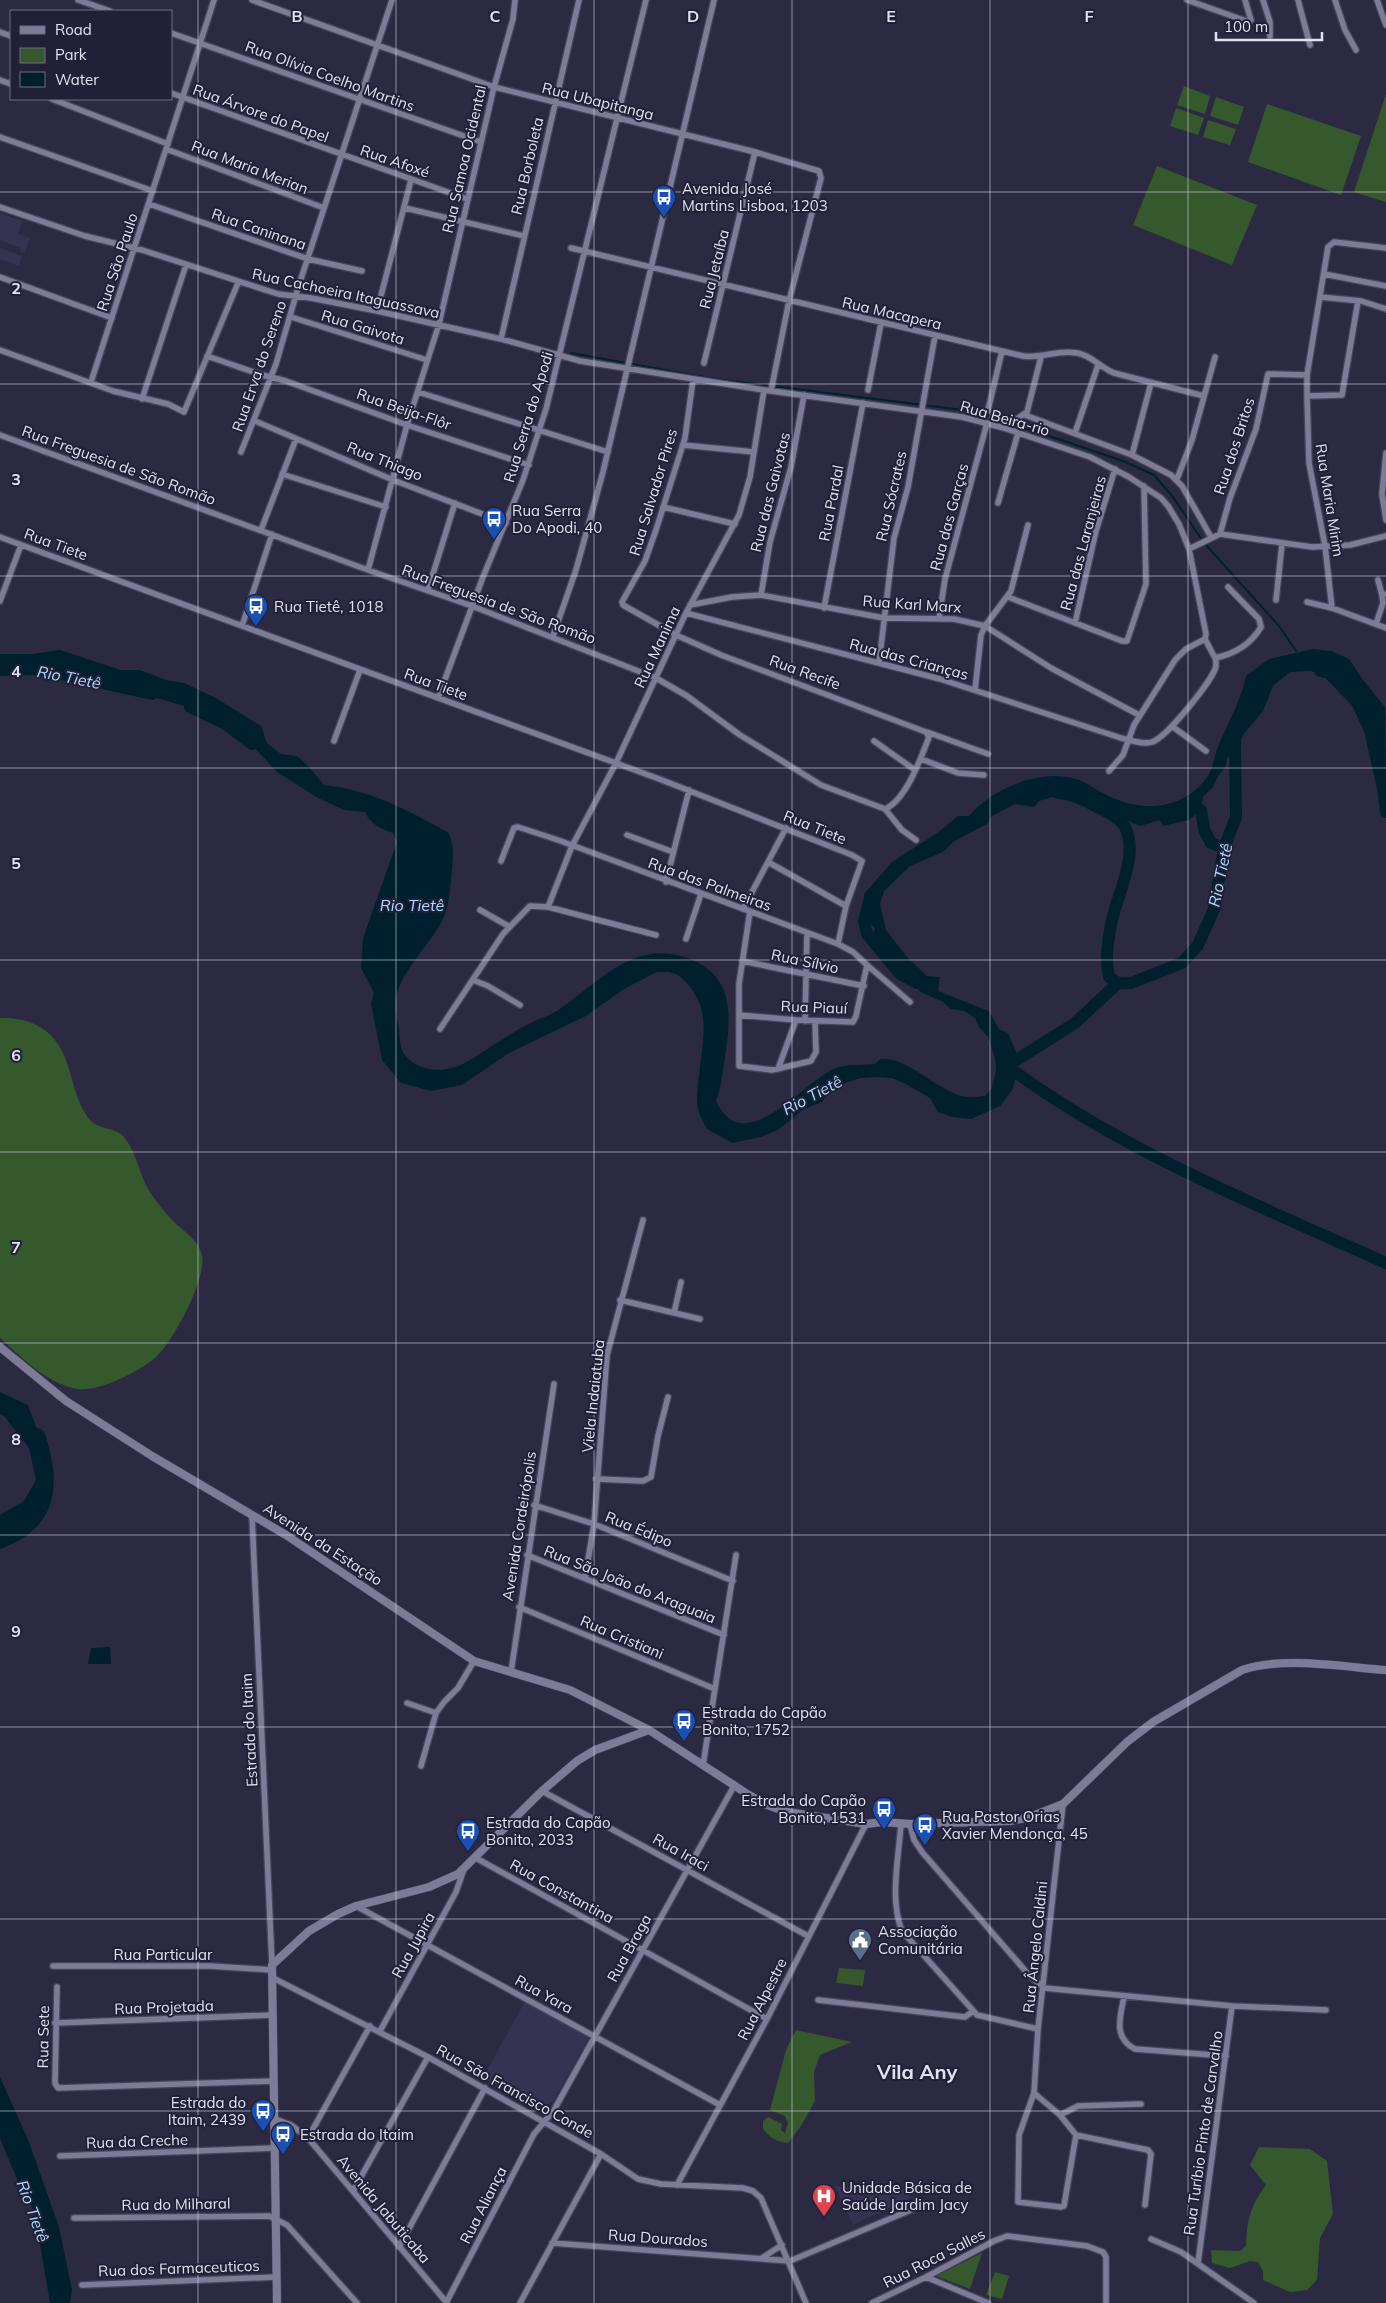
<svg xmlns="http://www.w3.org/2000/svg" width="1386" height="2303" font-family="Mulish,sans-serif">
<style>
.built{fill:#353351}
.green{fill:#35582c}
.water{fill:#002030}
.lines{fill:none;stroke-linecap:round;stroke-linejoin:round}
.stream{stroke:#002030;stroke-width:2}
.river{stroke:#002030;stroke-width:12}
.street-casing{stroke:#464459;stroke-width:8}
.secondary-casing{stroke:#464459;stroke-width:9}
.street{stroke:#7c7b98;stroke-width:5.5}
.secondary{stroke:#7c7b98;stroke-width:8}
.grid{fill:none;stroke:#e1e1f1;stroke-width:1;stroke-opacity:0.55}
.labels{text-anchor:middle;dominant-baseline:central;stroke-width:4;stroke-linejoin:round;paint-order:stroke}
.street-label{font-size:15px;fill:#e1e1f1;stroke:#222038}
.poi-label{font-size:15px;fill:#e1e1f1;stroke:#222038;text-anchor:start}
.water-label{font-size:16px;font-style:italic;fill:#a8ddfb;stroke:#222038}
.district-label{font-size:20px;font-weight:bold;fill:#e1e1f1;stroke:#222038}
.grid-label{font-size:16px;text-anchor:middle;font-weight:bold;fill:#e1e1f1;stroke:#222038;stroke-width:4;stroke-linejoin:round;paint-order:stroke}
</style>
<rect width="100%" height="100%" fill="#2c2a43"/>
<path class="built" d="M0,213L22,221L18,234L30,238L24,253L20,252L21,248L0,240Z
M0,248L22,256L19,266L0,259Z
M525,2001L589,2038L553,2101L542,2109H538L483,2078Z
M835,2186L909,2190L910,2198L853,2225Z"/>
<path class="green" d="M1184,86L1210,96L1205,114L1177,105Z
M1386,94V202L1354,192Z
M1216,97L1244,107L1238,125L1210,116Z
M1267,104L1361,136L1341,195L1248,162Z
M1176,108L1204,118L1198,135L1170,126Z
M1208,120L1236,129L1230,145L1203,137Z
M1157,166L1257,205L1232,265L1133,225Z
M0,1018C17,1018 31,1020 46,1031C75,1054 68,1095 91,1121C98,1129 117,1128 124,1137C137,1153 139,1175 150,1192C157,1203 167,1215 176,1224C186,1233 198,1240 202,1255C207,1279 172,1344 154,1359C138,1372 98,1392 78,1389C47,1384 23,1358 0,1338Z
M839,1968L865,1970L863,1986L836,1983Z
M796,2030L852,2042L820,2055L814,2072L815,2101L801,2126L788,2143C777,2142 769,2137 763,2129V2121L768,2117L782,2124L781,2130L785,2133L788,2123L785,2116L770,2110L786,2050Z
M1259,2147L1310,2149L1327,2161L1333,2214L1320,2238L1317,2280L1307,2290L1290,2292L1263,2280V2271L1258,2262L1250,2261L1230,2268L1212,2263L1211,2250L1240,2251L1246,2246C1247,2220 1250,2206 1266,2185L1250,2165Z
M982,2253L970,2289L936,2276Z
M995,2272L1009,2276L1002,2299L986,2295Z"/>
<path class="water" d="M1313,649L1331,651L1349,659L1363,680L1385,707L1386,783L1362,699L1340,680L1311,671L1290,672L1273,686L1263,711L1243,735L1227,759L1225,768L1218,776L1213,787L1203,797L1201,810L1189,820L1163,826L1160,820L1140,826L1114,815L1086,795L1053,797L1039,801L1034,807L1015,804L992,816L987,824L953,842L943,852L910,866L884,891L880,904L886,930L907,957L927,976L940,977L938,991L989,1011L999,1029L1008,1033L1017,1054V1073L1013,1089L1000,1106L971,1119L952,1117L938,1112L930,1098L904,1083L892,1078L877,1077L860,1078L836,1086L827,1093L822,1102L804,1109L778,1130L761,1137L732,1143L709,1130L704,1115V1103L708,1092L705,1072L712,1029L701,987L691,977L670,972H657L624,989L586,1016L509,1053L462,1085L431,1091L401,1083L382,1060L371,1003L374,993L361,968L363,938L397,842L393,833C381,829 370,824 365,812L344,810L318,798L277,772L251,744L220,717L144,694L129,687L107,683L91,675L61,668L25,665L0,671V654H32L60,650L121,670H140L166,680L184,683L216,698L261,726L267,743L281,754L297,756L310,768L324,785C371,790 408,810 449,833C450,838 453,845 453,851C453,864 450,903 445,914C433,945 396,972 395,1006C395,1013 398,1021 399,1028C400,1036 399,1046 404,1054C410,1062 419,1067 429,1069C458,1074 476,1055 500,1041C510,1034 522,1027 533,1022C540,1018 549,1016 557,1011C581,995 610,966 638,957C658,951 674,952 693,960C735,979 731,1018 725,1057C722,1074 722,1085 716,1101C744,1162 804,1080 836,1068C848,1064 863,1065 875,1064L880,1059C904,1056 935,1087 958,1095C966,1098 977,1097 985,1096L992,1088L996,1070L995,1058L988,1037L979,1027L975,1018L964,1011L951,1009L943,1002L921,992L895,968L882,962L871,946L875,928L864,917V894L892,862L937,833L958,816H969C992,788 1043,767 1079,780C1091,785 1101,793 1113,798C1148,813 1185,808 1208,776C1212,770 1216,751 1219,744C1229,721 1241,700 1246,676L1269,659Z
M0,1392L28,1405L36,1427L44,1431C62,1484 59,1528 0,1549V1515L24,1501L36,1480L29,1448L4,1416L0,1414Z
M110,1647L111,1664H88L91,1648Z
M0,2077L29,2142L59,2227L72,2290L70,2303H50L36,2220L23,2180L0,2121Z"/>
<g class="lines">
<path class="stream" d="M571,353L709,378L979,412L1010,422
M1014,424L1123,461L1154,475L1173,497L1202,540
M1205,544L1279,626L1296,651"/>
<path class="river" d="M0,670L38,669L152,694
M1320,671L1329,673L1357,702L1370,730L1383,788L1386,812
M190,707L224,723L252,744
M1058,793C1073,794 1084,800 1097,807C1106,811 1120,818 1125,827C1139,854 1118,893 1112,920C1108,939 1105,958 1109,977L1118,983H1131L1182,963L1198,945L1214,909L1224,848L1236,817L1235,739L1238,731
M1201,810L1204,829L1211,843L1224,848
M869,902L864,921L867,934L900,974L917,983
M675,968C684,970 687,975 693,981C724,1016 702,1062 703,1103C703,1110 708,1118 711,1124
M1118,983L1075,1023L1007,1066C1122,1151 1257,1205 1386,1263
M0,2123L28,2190"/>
<g class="street-casing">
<path id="street" d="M78,0L110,11
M252,0L494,87L755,152L819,171L821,178L789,301L771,391
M1187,0L1249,22L1251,20L1245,0
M1263,0L1270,22V36
M1298,0L1310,45
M1335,0L1345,30L1356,50
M1377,0L1386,25
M0,32L11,36
M171,33L481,142
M0,80L11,84
M171,93L467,199
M52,99L168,144
M0,137L153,191
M166,149L324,208
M149,204L308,259L362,271
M0,207L85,236L142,250L278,294L311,298L377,311L501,339L580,361L764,390L962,417L1004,428L1090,457L1129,477L1161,498L1168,506L1179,524L1189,549L1206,634L1205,639L1186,649L1175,660L1134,725L1123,755L1109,771
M405,208L524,236
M571,248L1023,356C1042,359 1058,349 1077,353C1091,355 1101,368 1114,373L1204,396
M1324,274L1386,286
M0,277L112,318
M1320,297L1361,301L1386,309
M377,311L411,180
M291,317L427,360
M501,339L579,0
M0,350L113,391L168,404L184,412L238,283
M207,356L262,375L286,381L407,425L529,465
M704,363L755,152
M693,380L685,438L656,530L645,561L622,602L623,605L676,635L721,655L926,732L929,737C921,758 906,800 885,809
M91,382L214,0
M868,390L881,323
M418,392L608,452
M1307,396L1342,395L1358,301
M142,399L186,265
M988,410L1002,351
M1025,415L1132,455L1171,475L1182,486L1211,537
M255,421L393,480L506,523
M1004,428L1027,412L1041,357
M1075,433L1098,365
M0,435L368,570L472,606L656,678L687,696L740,735L821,785L885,809
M683,445L754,452
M241,452L276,364L298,288L392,0
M1386,453L1382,494L1386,520
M1132,455L1151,383
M282,474L386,507
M1177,479L1192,440L1215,357
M998,503L1018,433
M663,507L735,524
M261,530L296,439
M1220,534L1230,498L1256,429L1268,374L1307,375
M0,537L662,780L852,855L862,861L846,906
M1189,549L1220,534L1312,547L1350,545L1386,536
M368,570L407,425L439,324L494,87L513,19L515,0
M1378,580L1382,595L1384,594
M428,590L455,503
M761,595L770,542L791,467L804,395
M1008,597L1122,641H1127L1146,584L1144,486
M1276,600L1282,544
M0,601L21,545
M1307,602L1332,608L1386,628
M690,605L732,597L761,595L884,618L954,619L985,626L1051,668L1139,715
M824,608L863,403
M1332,608L1325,546L1309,463L1307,396V375L1328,247L1334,242L1386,248
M686,613L940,679L1121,738C1130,740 1143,745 1152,742C1166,738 1214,679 1216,666C1216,664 1216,660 1215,658
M939,618L945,579L987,423
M1075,623L1096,531L1115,469
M1376,624L1383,603L1382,595
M242,626L272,534
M553,636L576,570L603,472L714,0
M1205,639L1215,658C1234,654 1251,644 1261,627L1259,619L1228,587
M879,663L894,538L908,487L935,336
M975,690L981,635L985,626L1011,591L1028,525
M438,698L483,577L523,480L546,409L646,0
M1173,727L1206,751
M927,732L988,754
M334,741L360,670
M874,741L915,770
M921,759L958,773L984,775
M885,809L902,830L916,840
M627,835L673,852
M501,861L514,828L518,827L558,840L838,944L853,952L867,965L856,1016L853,1022L796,1020L739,1015
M768,862L846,906L838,944
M666,882L689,790
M548,907L572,846L616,763L686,613L739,515L750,477L764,390
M743,909L786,828
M480,910L510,927
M750,911L739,984V1066L772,1070L811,1061L816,1052L815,1021
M686,939L701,894
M742,961L864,986
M867,965L910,1002
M473,980L488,986L520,1005
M805,1021L807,933
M440,1029L503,934L530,906L548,907L656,935
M778,1069L796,1020
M620,1300L700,1319
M674,1313L681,1282
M596,1479L643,1481L651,1477L658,1436L668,1397
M534,1505L594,1524L733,1581
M252,1515L272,1965
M527,1555L724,1635
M585,1578L594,1524L607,1355L643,1220
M519,1607L715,1689
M511,1672L554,1384
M407,1703L436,1713
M703,1765L736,1555
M421,1766L436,1713L444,1702L458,1688L474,1661
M542,1791L808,1936
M1063,1804L1038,2029L1034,2093L1019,2135L1018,2202L1061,2207L1064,2206L1076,2135
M901,1823C899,1857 889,1899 902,1931L977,2015L1038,2029
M910,1824L914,1840L922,1852L1029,1975L1044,1988L1232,2006L1326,2010
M476,1858L767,2019
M356,1906L720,2105
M53,1966H210L272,1970
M273,1978L428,2057L601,2154L638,2179L661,2184L743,2188L753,2191L761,2198L806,2303
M57,1987L55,2083L58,2088L274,2081
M1124,1997C1120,2017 1113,2038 1135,2049L1226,2056
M818,2000L965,2017L972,2012
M55,2023L273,2015
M380,2031L456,1892L464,1869
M1034,2093L1060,2115L1076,2135L1148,2150L1151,2154L1145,2205
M1060,2115L1078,2106L1141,2104
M275,2119L291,2125L308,2138L447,2303
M308,2138L370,2026
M60,2156L275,2148
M677,2185L767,2019L866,1824
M353,2191L428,2057
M74,2218L269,2216L287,2225L357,2303
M1151,2239L1181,2252L1254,2303
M552,2243L790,2261L913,2209
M399,2247L485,2088
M762,2258L782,2245
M1198,2263L1232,2006
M926,2277L988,2303
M82,2285L277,2277
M446,2303L534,2134L554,2110L734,1786
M520,2303L601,2154
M872,2303L926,2277L994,2241L1007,2236L1087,2246L1103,2252L1106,2257V2303"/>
</g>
<g class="secondary-casing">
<path id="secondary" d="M0,1347L66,1401L152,1456L286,1535L474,1661L570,1690L649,1730
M277,2303L272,1965L309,1931L338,1914L356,1906L429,1887L458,1874L542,1791L577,1761L595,1750L649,1730L749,1795L767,1805L787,1812L866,1824L882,1822L910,1824L1010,1821L1030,1817L1063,1804L1127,1742L1153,1722L1242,1670C1281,1656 1344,1667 1386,1670"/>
</g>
<use href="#street" class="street"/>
<use href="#secondary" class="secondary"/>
</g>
<path class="grid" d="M198,0V2303M396,0V2303M594,0V2303M792,0V2303M990,0V2303M1188,0V2303M0,192H1386M0,384H1386M0,576H1386M0,768H1386M0,960H1386M0,1152H1386M0,1343H1386M0,1535H1386M0,1727H1386M0,1919H1386M0,2111H1386"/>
<defs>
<g id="bus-pin" transform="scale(1.25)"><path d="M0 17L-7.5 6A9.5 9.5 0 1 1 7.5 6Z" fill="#1a4fb4" stroke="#222038"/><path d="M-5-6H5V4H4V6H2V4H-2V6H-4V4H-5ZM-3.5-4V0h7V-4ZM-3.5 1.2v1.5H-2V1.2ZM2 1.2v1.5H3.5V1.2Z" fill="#fff"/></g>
<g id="civic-pin" transform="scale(1.25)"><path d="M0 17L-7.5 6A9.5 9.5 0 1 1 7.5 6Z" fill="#5c6f8a" stroke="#222038"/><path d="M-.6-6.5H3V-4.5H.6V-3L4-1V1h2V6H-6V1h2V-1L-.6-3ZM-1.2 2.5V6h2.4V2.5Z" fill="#fff"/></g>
<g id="hospital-pin" transform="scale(1.25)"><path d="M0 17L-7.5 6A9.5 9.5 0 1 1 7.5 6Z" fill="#e0444e" stroke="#222038"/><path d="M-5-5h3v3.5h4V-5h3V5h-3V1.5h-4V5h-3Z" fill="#fff"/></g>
</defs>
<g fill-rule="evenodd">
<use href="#bus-pin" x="664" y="197"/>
<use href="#bus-pin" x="494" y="519"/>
<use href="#bus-pin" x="256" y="606"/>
<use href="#bus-pin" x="684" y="1721"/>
<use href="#bus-pin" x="884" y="1809"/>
<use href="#bus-pin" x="925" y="1825"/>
<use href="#bus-pin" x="468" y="1831"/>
<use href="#civic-pin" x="860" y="1940"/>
<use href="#bus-pin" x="263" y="2111"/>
<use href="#bus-pin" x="283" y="2134"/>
<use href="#hospital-pin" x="824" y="2196"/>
</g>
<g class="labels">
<g class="street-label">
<text transform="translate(330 76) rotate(20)">Rua Olívia Coelho Martins</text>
<text transform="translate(598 101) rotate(14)">Rua Ubapitanga</text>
<text transform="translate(261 113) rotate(20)">Rua Árvore do Papel</text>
<text transform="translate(464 159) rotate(-77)">Rua Samoa Ocidental</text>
<text transform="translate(395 161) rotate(19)">Rua Afoxé</text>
<text transform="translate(527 166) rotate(-77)">Rua Borboleta</text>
<text transform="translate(250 167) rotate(21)">Rua Maria Merian</text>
<text transform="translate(259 229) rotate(19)">Rua Caninana</text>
<text transform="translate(117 262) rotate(-72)">Rua São Paulo</text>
<text transform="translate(714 269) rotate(-76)">Rua Jetaíba</text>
<text transform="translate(346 293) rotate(12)">Rua Cachoeira Itaguassava</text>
<text transform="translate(892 313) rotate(13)">Rua Macapera</text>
<text transform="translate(363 327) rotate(17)">Rua Gaivota</text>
<text transform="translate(259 366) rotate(-71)">Rua Erva do Sereno</text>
<text transform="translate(404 409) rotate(19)">Rua Beija-Flôr</text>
<text transform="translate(528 417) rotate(-73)">Rua Serra do Apodi</text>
<text transform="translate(1005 418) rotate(16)">Rua Beira-rio</text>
<text transform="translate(1234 446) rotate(-72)">Rua dos Britos</text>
<text transform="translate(385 461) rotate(22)">Rua Thiago</text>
<text transform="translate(119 465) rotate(20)">Rua Freguesia de São Romão</text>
<text transform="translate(653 492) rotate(-73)">Rua Salvador Pires</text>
<text transform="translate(770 492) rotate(-76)">Rua das Gaivotas</text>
<text transform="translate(891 496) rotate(-77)">Rua Sócrates</text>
<text transform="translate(1330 500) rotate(81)">Rua Maria Mirim</text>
<text transform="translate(831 503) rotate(-79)">Rua Pardal</text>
<text transform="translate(949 517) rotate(-75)">Rua das Garças</text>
<text transform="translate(1083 543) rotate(-75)">Rua das Laranjeiras</text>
<text transform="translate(56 544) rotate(20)">Rua Tiete</text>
<text transform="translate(499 604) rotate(20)">Rua Freguesia de São Romão</text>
<text transform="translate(912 604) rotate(4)">Rua Karl Marx</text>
<text transform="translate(657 647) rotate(-65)">Rua Manima</text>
<text transform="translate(909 659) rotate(15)">Rua das Crianças</text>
<text transform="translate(805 672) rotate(20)">Rua Recife</text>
<text transform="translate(436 684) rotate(20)">Rua Tiete</text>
<text transform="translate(815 827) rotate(22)">Rua Tiete</text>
<text transform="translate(710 884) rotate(20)">Rua das Palmeiras</text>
<text transform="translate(805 961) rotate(12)">Rua Sílvio</text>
<text transform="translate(814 1007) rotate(2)">Rua Piauí</text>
<text transform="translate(593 1396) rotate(-84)">Viela Indaiatuba</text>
<text transform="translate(519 1526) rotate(-81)">Avenida Cordeirópolis</text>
<text transform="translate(639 1529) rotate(22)">Rua Édipo</text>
<text transform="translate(323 1544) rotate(33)">Avenida da Estação</text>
<text transform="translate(630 1584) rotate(22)">Rua São João do Araguaia</text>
<text transform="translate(622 1637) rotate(23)">Rua Cristiani</text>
<text transform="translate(249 1730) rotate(-93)">Estrada do Itaim</text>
<text transform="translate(681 1852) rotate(29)">Rua Iraci</text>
<text transform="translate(562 1891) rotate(29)">Rua Constantina</text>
<text transform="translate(413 1945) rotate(-61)">Rua Jupira</text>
<text transform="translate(1035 1947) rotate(-84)">Rua Ângelo Caldini</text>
<text transform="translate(629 1948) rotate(-61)">Rua Braga</text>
<text x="163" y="1954">Rua Particular</text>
<text transform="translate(544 1994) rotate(29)">Rua Yara</text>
<text transform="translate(762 1999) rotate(-63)">Rua Alpestre</text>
<text transform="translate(164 2007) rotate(-2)">Rua Projetada</text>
<text transform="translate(43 2037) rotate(-89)">Rua Sete</text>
<text transform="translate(515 2091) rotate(29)">Rua São Francisco Conde</text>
<text transform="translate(1203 2133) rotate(-82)">Rua Turíbio Pinto de Carvalho</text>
<text transform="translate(137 2141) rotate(-2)">Rua da Creche</text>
<text transform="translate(176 2204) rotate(-1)">Rua do Milharal</text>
<text transform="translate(483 2205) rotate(-63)">Rua Aliança</text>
<text transform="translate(384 2209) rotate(50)">Avenida Jabuticaba</text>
<text transform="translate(658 2238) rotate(4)">Rua Dourados</text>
<text transform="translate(934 2258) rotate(-27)">Rua Roca Salles</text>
<text transform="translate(179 2268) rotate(-2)">Rua dos Farmaceuticos</text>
</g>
<g class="poi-label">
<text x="682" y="188">Avenida José<tspan x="682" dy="17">Martins Lisboa, 1203</tspan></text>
<text x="512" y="510">Rua Serra<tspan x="512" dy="17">Do Apodi, 40</tspan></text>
<text x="274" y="606">Rua Tietê, 1018</text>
<text x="702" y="1712">Estrada do Capão<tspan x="702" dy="17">Bonito, 1752</tspan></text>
<text x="866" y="1800" text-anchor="end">Estrada do Capão<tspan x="866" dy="17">Bonito, 1531</tspan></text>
<text x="942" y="1816">Rua Pastor Orias<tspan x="942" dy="17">Xavier Mendonça, 45</tspan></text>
<text x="486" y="1822">Estrada do Capão<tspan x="486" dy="17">Bonito, 2033</tspan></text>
<text x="878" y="1931">Associação<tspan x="878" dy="17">Comunitária</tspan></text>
<text x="246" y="2102" text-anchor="end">Estrada do<tspan x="246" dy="17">Itaim, 2439</tspan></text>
<text x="300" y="2134">Estrada do Itaim</text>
<text x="842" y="2187">Unidade Básica de<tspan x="842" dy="17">Saúde Jardim Jacy</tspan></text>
</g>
<g class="water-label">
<text transform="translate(69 677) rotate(11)">Rio Tietê</text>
<text transform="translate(1220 875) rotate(-78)">Rio Tietê</text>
<text x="412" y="905">Rio Tietê</text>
<text transform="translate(812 1095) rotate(-28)">Rio Tietê</text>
<text transform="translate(33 2211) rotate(70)">Rio Tietê</text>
</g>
<g class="district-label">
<text x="917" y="2071">Vila Any</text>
</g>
</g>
<g class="grid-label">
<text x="297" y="22">B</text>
<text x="495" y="22">C</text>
<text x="693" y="22">D</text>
<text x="891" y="22">E</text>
<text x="1089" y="22">F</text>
<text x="16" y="294">2</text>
<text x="16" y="485">3</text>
<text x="16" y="677">4</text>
<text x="16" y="869">5</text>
<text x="16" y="1061">6</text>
<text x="16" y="1253">7</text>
<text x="16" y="1445">8</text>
<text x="16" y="1637">9</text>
</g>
<rect x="10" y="10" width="162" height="90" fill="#222038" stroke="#6e6d82"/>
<rect x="20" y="26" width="25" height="8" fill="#7c7b98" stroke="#6e6d82"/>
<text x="55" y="35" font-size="15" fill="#e1e1f1">Road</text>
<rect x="20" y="48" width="25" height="15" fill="#35582c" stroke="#6e6d82"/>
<text x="55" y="60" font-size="15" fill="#e1e1f1">Park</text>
<rect x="20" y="72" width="25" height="15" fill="#002030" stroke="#6e6d82"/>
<text x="55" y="85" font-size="15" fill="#e1e1f1">Water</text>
<path d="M1216 32v8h106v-8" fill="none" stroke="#e1e1f1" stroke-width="2.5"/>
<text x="1224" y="32" font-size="15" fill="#e1e1f1" stroke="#222038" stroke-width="4" paint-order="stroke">100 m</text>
</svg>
